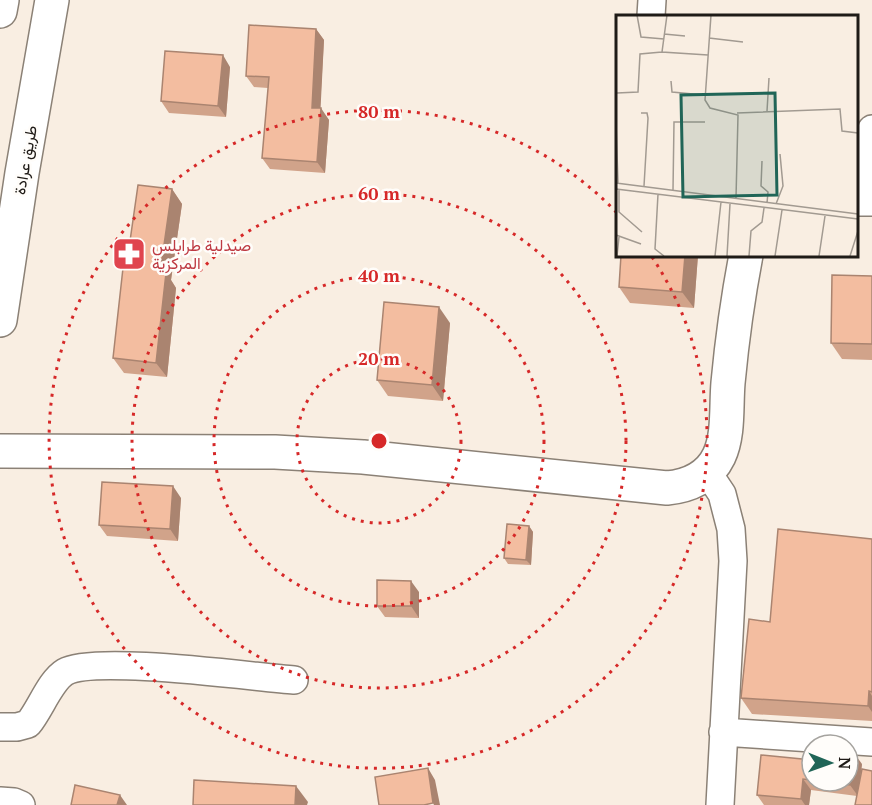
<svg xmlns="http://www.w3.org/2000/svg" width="872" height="805" font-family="'PT Serif',Vazirmatn,serif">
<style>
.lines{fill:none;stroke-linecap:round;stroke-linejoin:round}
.minor-casing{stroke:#8b8176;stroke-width:30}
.secondary-casing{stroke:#8b8176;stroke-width:36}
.primary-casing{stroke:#8b8176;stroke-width:36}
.minor{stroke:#fff;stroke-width:27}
.secondary{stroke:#fff;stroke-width:33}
.primary{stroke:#fff;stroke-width:33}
.wall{fill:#d1a38a}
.shaded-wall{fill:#aa8470}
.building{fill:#f3bda0;stroke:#aa8470;stroke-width:1.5}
.ring{fill:none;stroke:#d62828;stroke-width:3;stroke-dasharray:3 6}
.labels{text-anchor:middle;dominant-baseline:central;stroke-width:5;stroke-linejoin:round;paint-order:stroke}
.street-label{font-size:16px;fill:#1f1b17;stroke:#fffdfa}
.health-label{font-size:16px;fill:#be3a42;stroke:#fffdfa;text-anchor:start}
.inset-road{fill:none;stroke:#a29a91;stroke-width:1.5}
.view{fill:#206557;fill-opacity:0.15;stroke:#206557;stroke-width:3}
.inset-edge{fill:none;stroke:#1f1b17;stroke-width:3}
.centre{fill:#d62828;stroke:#fffdfa;stroke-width:3}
.ring-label{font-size:18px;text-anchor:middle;font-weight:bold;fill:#d62828;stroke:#fffdfa;stroke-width:5;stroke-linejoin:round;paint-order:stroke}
</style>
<rect width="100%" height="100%" fill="#f9eee2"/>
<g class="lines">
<g class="minor-casing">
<path id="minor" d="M651,16L652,0
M865,198L872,129
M708,473L722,494L731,529L733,561L720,805
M0,727H17L28,724C40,710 50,681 65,672C94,655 253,677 294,680
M723,732L872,742
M0,801L14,802L21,805"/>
</g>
<g class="secondary-casing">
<path id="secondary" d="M856,199H872
M0,451L275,452L363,457L667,488C689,486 709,477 719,456C729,435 726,406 728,383C732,340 738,297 746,255"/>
</g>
<g class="primary-casing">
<path id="primary" d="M0,11L2,0
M0,320L22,173L52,0"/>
</g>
<use href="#minor" class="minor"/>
<use href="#secondary" class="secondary"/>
<use href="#primary" class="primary"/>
</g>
<path class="wall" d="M316,29L324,40L320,108L329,120L325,173L270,169L262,158L268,88L254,87L246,76Z
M230,67L226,117L169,113L161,101Z
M172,189L182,204L171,280L176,288L167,377L124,373L113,358L126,269Z
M698,255L694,308L630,303L619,287Z
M872,276V360L842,359L831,343Z
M450,323L443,401L388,396L377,380Z
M181,498L178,541L107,536L99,525Z
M529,526L533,532L531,565L508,564L504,558Z
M872,539V721L752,714L741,698L770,622Z
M419,592V618L385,617L377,606Z
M812,760V781H848L862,764L857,796L811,790L809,805H764L757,795Z"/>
<path class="shaded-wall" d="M316,29L324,40L320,119L312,108Z
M223,55L230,67L226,117L218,106Z
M321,108L329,120L325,173L317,162Z
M172,189L182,204L171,280L176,288L167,377L156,363L160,273Z
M685,255H698L694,308L682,292Z
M439,307L450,323L443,401L432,385Z
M173,486L181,498L178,541L170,529Z
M529,526L533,532L531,565L526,560Z
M411,581L419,592V618L411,606Z
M869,691L872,696V712L868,706Z
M854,753L862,764L858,796L850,785Z
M428,768L435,780L440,805H434L433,803Z
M803,779L811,790L809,805H805L801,799Z
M296,786L308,802L307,805H295Z
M120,795L127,805H117Z"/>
<path class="building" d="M249,25L316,29L312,108H321L317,162L262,158L269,77L246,76Z
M165,51L223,55L218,106L161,101Z
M138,185L172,189L160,273H166L156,363L113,358L123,268L126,269Z
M621,255H685L682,292L619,287Z
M832,275L872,276V344L831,343Z
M384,302L439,307L432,385L377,380Z
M102,482L173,486L170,529L99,525Z
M507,524L529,526L526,560L504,558Z
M778,529L872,539V692L869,691L868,706L741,698L749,619L770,622Z
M377,580L411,581V606H377Z
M848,752L854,753L850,785L819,781H848Z
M761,755L812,760V780L803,779L801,799L757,795Z
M428,768L433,803L424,805H379L375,777Z
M862,769L872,771V805H855Z
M194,780L296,786L295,805H193Z
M75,785L120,795L117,805H71Z"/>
<g class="ring">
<circle cx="379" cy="441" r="82"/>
<circle cx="379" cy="441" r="165"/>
<circle cx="379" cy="441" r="247"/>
<path d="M652 257A329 329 0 1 1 616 212"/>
</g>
<defs>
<g id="pharmacy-square" transform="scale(1.725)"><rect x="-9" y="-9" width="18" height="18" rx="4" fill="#e0444e" stroke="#fffdfa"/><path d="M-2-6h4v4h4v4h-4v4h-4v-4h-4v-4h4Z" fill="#fff"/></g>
</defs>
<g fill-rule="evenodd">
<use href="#pharmacy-square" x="129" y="254"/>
</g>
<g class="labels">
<g class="street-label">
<text transform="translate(25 160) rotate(-80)">طريق عرادة</text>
</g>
<g class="health-label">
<text x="152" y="245">صيدلية طرابلس<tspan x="152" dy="18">المركزية</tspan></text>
</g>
</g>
<g transform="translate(616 15)">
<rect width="242" height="242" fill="#f9eee2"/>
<path class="inset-road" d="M21,0L25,22L48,24M51,0L46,37L92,40M95,0L89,85L94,93L122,100L120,183M48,19L69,21M93,23L127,27M55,66L56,77L88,80M1,78L22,77L24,39L46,37M151,96L153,63M25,98H31L32,103L28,171M121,98L224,94L226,116L242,118M0,108L2,168M146,146L145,171L152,177L151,188M0,168L242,199M0,174L242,204M3,175V197L26,217M57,175L58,107H89M42,179L39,234L48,241M160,189L167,171L164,139M0,220L25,229M1,241L3,222M99,241L105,187M111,241L114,189M133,241L135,216L146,207L148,193M159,241L166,195M203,241L209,201M234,241L242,216"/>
<path class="view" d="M159,78L161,180L67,182L65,80Z"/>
<rect width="242" height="242" class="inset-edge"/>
</g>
<circle cx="379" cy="441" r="9" class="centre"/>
<g class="ring-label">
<text x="379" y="118">80 m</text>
<text x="379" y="200">60 m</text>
<text x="379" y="282">40 m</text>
<text x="379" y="365">20 m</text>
</g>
<g transform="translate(830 763) rotate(91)"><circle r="28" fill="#fffdfa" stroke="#a5a39f" stroke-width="1.5"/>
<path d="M0-4.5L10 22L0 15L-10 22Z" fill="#206557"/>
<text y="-9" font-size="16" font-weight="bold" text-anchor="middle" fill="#1f1b17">N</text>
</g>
</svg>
